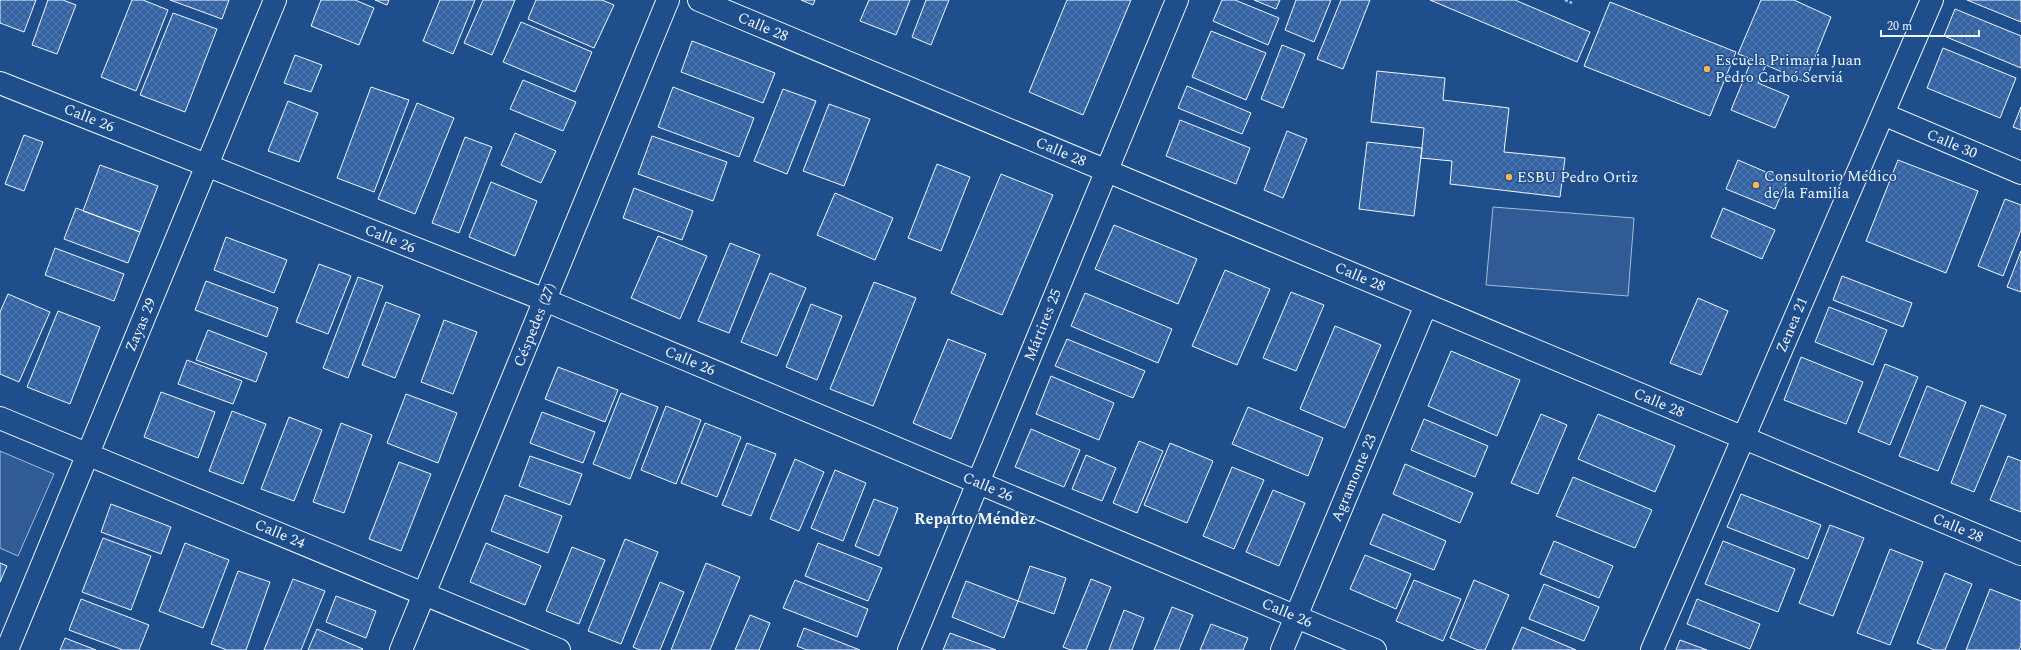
<svg xmlns="http://www.w3.org/2000/svg" width="2021" height="650" font-family="Spectral,serif">
<style>
.built{fill:#305b95;stroke:#a8bbd7}
.building{fill:url(#building-cross-hatch);stroke:#f2f6ff}
.lines{fill:none;stroke-linecap:round;stroke-linejoin:round}
.minor-casing{stroke:#f2f6ff;stroke-width:24}
.tertiary-casing{stroke:#f2f6ff;stroke-width:24}
.primary-casing{stroke:#f2f6ff;stroke-width:24}
.path{stroke:#b3c4dc;stroke-width:2.5;stroke-dasharray:3 2;stroke-linecap:butt}
.minor{stroke:#1f4e8c;stroke-width:22}
.tertiary{stroke:#1f4e8c;stroke-width:22}
.primary{stroke:#1f4e8c;stroke-width:22}
.poi-dot{fill:#ffb74d;stroke:#1f4e8c;stroke-width:1.5}
.labels{text-anchor:middle;dominant-baseline:central;stroke-width:3;stroke-linejoin:round;paint-order:stroke}
.street-label{font-size:15px;fill:#f2f6ff;stroke:#1f4e8c}
.poi-label{font-size:15px;fill:#f2f6ff;stroke:#1f4e8c;text-anchor:start}
.neighbourhood-label{font-size:16px;font-weight:bold;fill:#f2f6ff;stroke:#1f4e8c}
</style>
<defs>
<pattern id="building-cross-hatch" width="8" height="8" patternUnits="userSpaceOnUse"><rect width="8" height="8" fill="#3563a3"/><path d="M0 0l8 8M0 8l8-8" fill="none" stroke="#537ab1"/></pattern>
</defs>
<rect width="100%" height="100%" fill="#1f4e8c"/>
<path class="built" d="M1493,207L1634,218L1628,296L1486,285Z
M0,451L54,474L18,556L0,548Z"/>
<path class="building" d="M0,0H36L24,32L0,23Z
M48,0H63L76,5L57,54L32,45Z
M132,0H143L168,10L136,91L101,77Z
M170,0H229L222,19Z
M321,0H355L374,8L359,45L311,26Z
M375,0H389L387,5Z
M440,0H475L453,54L423,41Z
M483,0H515L492,55L464,43Z
M536,0H602L614,5L594,48L528,19Z
M801,0H815L813,5Z
M869,0H910L896,35L860,21Z
M926,0H949L931,45L912,37Z
M1067,0H1131L1083,115L1029,92Z
M1222,0H1235L1279,18L1268,45L1213,21Z
M1254,0H1280L1276,9Z
M1296,0H1331L1314,42L1285,30Z
M1341,0H1370L1343,69L1317,59Z
M1430,0H1515L1590,32L1577,62Z
M1761,0H1794L1831,17L1805,82L1766,65L1758,83L1789,96L1775,128L1731,110L1752,59L1738,54Z
M1967,0H2021V22Z
M1610,2L1736,52L1710,116L1584,66Z
M1955,9L2021,36V68L1944,36Z
M173,13L217,29L185,112L140,95Z
M521,22L592,52L575,92L503,62Z
M1211,31L1266,53L1246,100L1192,77Z
M692,41L775,73L763,103L681,72Z
M1282,45L1305,54L1283,108L1261,99Z
M1943,48L2016,78L2000,118L1927,88Z
M295,55L322,65L311,92L284,83Z
M1377,71L1445,78L1443,100L1509,108L1504,152L1565,158L1560,197L1450,184L1452,161L1421,158L1424,128L1371,122Z
M523,80L576,102L563,131L510,109Z
M1187,86L1251,113L1242,134L1178,108Z
M371,87L409,100L374,192L337,178Z
M673,87L754,118L739,157L658,127Z
M783,89L816,101L787,174L754,161Z
M288,101L318,113L299,162L268,151Z
M417,103L454,118L415,214L378,199Z
M829,104L870,119L844,186L803,171Z
M2021,107V130L2013,127Z
M1180,120L1250,148L1236,184L1166,156Z
M1287,131L1307,139L1283,198L1264,190Z
M515,133L556,151L541,183L501,165Z
M24,135L43,142L24,191L5,184Z
M652,136L727,162L713,201L638,174Z
M465,137L492,147L459,233L432,223Z
M1367,142L1422,148L1414,216L1359,209Z
M1738,160L1787,181L1775,209L1726,189Z
M1898,160L1978,191L1946,273L1866,241Z
M937,164L970,177L941,251L908,238Z
M100,165L158,186L140,232L83,211Z
M1001,174L1053,195L1002,315L951,293Z
M491,182L537,201L515,256L469,237Z
M634,188L693,211L682,240L623,218Z
M835,193L893,218L875,260L817,235Z
M2005,199L2021,205V230L2003,276L1978,266Z
M76,208L140,232L128,263L64,239Z
M1723,208L1775,230L1762,259L1711,237Z
M1114,225L1197,259L1178,304L1095,269Z
M658,236L707,256L680,319L631,298Z
M226,237L287,260L274,293L214,270Z
M730,243L760,255L729,333L698,321Z
M55,248L124,274L114,301L45,275Z
M2021,251V292L2007,287Z
M319,264L351,276L328,334L296,322Z
M1225,270L1270,289L1237,365L1192,346Z
M770,273L806,288L777,356L741,342Z
M1842,276L1912,303L1903,327L1833,300Z
M358,277L383,286L348,378L323,368Z
M206,281L278,308L267,337L195,310Z
M874,282L916,298L873,406L830,389Z
M1291,292L1324,305L1296,371L1263,358Z
M1085,293L1172,329L1158,363L1071,326Z
M8,294L50,312L19,382L0,374V312Z
M1698,298L1728,311L1701,375L1670,363Z
M386,302L420,315L395,378L362,365Z
M811,304L842,316L817,380L786,367Z
M1829,307L1887,330L1873,365L1815,342Z
M58,311L100,327L70,404L27,387Z
M444,320L477,332L453,394L421,382Z
M1335,326L1381,345L1345,428L1300,409Z
M208,330L267,353L256,382L196,360Z
M948,339L986,354L951,439L913,423Z
M1067,339L1145,371L1133,398L1055,366Z
M1451,351L1520,380L1497,436L1428,406Z
M1801,357L1863,382L1846,424L1784,400Z
M187,360L242,381L233,404L178,384Z
M1885,364L1918,377L1890,445L1858,432Z
M558,367L618,390L605,422L545,399Z
M1051,376L1114,403L1099,440L1036,414Z
M1927,386L1966,402L1938,471L1899,456Z
M161,392L215,412L198,458L144,437Z
M621,393L658,407L630,479L593,464Z
M406,394L457,413L438,463L387,443Z
M1981,405L2006,415L1974,492L1951,483Z
M666,406L701,420L676,484L641,470Z
M1248,407L1323,438L1308,476L1232,444Z
M232,411L266,424L243,484L209,471Z
M542,412L595,432L583,463L530,443Z
M1541,414L1567,425L1538,494L1511,483Z
M1598,414L1675,446L1655,492L1578,459Z
M289,417L322,430L294,501L261,489Z
M1424,419L1488,446L1475,477L1411,450Z
M341,423L372,435L344,513L313,502Z
M705,423L741,437L717,497L681,483Z
M1031,429L1080,450L1064,487L1015,467Z
M1139,441L1163,451L1137,513L1113,503Z
M747,443L776,454L751,516L722,505Z
M1170,443L1213,461L1187,523L1144,505Z
M1086,455L1116,468L1102,501L1072,489Z
M530,456L582,474L570,505L519,486Z
M2008,456L2021,461V512L1990,500Z
M795,459L824,472L799,531L770,519Z
M399,462L431,474L401,551L369,539Z
M1405,464L1473,493L1460,523L1393,494Z
M1232,467L1264,480L1234,549L1203,536Z
M835,470L866,483L843,541L811,528Z
M1573,477L1652,510L1635,548L1556,516Z
M1273,490L1305,503L1279,566L1246,552Z
M1741,494L1821,525L1808,559L1727,527Z
M505,495L562,516L548,553L491,531Z
M874,499L898,508L879,556L855,546Z
M111,504L171,527L161,554L101,532Z
M1383,514L1446,541L1434,570L1370,544Z
M1830,525L1864,538L1833,616L1799,603Z
M103,538L151,556L131,610L82,592Z
M625,539L658,552L621,644L588,631Z
M1554,541L1613,566L1599,598L1540,574Z
M1723,541L1795,569L1778,612L1705,584Z
M185,543L229,560L203,628L159,611Z
M486,543L541,566L525,605L470,582Z
M818,543L882,568L868,601L805,576Z
M572,547L605,560L579,624L546,611Z
M1890,549L1923,562L1890,645L1857,633Z
M1365,555L1411,574L1396,609L1350,589Z
M0,563L7,566L0,582Z
M706,563L740,577L710,650H671Z
M1030,566L1066,578L1054,614L1018,601Z
M238,571L270,582L246,650H227L211,644Z
M1945,573L1972,584L1945,650H1935L1917,643Z
M293,579L325,591L301,650H264Z
M1091,579L1111,587L1086,650H1071L1063,647Z
M795,580L868,609L857,637L783,608Z
M1414,580L1461,599L1443,641L1396,621Z
M1474,580L1509,595L1485,650H1478L1450,638Z
M966,581L1018,601L1004,638L952,617Z
M660,582L684,592L660,650H640L633,647Z
M1544,584L1599,607L1584,641L1529,619Z
M1990,589L2021,601V645L2019,650H1966Z
M336,596L376,611L366,638L326,622Z
M81,599L149,625L139,650H123L69,630Z
M1697,599L1760,624L1750,649L1687,624Z
M1172,607L1193,615L1179,650H1154Z
M1124,610L1144,618L1132,650H1109Z
M750,615L770,623L759,650H735Z
M1211,624L1248,638L1243,650H1200Z
M1522,627L1576,650H1512Z
M804,628L860,650H807L797,646Z
M317,629L363,649L362,650H308Z
M950,633L996,650H943Z
M65,638L96,650H60Z
M1680,640L1707,650H1676Z"/>
<g class="lines">
<g class="minor-casing">
<path id="minor" d="M699,0L2021,554
M1883,114L2021,173
M545,300L1375,650
M0,418L559,650
M909,650L1177,0
M1282,650L1426,305
M1652,650L1932,0"/>
</g>
<g class="tertiary-casing">
<path id="tertiary" d="M0,83L545,300
M7,650L275,0"/>
</g>
<g class="primary-casing">
<path id="primary" d="M401,650L668,0"/>
</g>
<path class="path" d="M1565,0L1572,3"/>
<use href="#minor" class="minor"/>
<use href="#tertiary" class="tertiary"/>
<use href="#primary" class="primary"/>
</g>
<g class="poi-dot">
<circle cx="1707" cy="69" r="4"/>
<circle cx="1509" cy="177" r="4"/>
<circle cx="1756" cy="185" r="4"/>
</g>
<g class="labels">
<g class="street-label">
<text transform="translate(763 27) rotate(23)">Calle 28</text>
<text transform="translate(89 118) rotate(22)">Calle 26</text>
<text transform="translate(1952 144) rotate(23)">Calle 30</text>
<text transform="translate(1061 152) rotate(23)">Calle 28</text>
<text transform="translate(390 239) rotate(22)">Calle 26</text>
<text transform="translate(1360 277) rotate(23)">Calle 28</text>
<text transform="translate(141 325) rotate(-67)">Zayas 29</text>
<text transform="translate(535 325) rotate(-68)">Céspedes (27)</text>
<text transform="translate(1043 325) rotate(-68)">Mártires 25</text>
<text transform="translate(1792 325) rotate(-67)">Zenea 21</text>
<text transform="translate(690 361) rotate(23)">Calle 26</text>
<text transform="translate(1659 403) rotate(23)">Calle 28</text>
<text transform="translate(1354 478) rotate(-67)">Agramonte 23</text>
<text transform="translate(988 487) rotate(23)">Calle 26</text>
<text transform="translate(1958 528) rotate(23)">Calle 28</text>
<text transform="translate(280 534) rotate(23)">Calle 24</text>
<text transform="translate(1287 613) rotate(23)">Calle 26</text>
</g>
<g class="poi-label">
<text x="1715" y="60">Escuela Primaria Juan<tspan x="1715" dy="17">Pedro Carbó Serviá</tspan></text>
<text x="1764" y="176">Consultorio Médico<tspan x="1764" dy="17">de la Familia</tspan></text>
<text x="1517" y="177">ESBU Pedro Ortiz</text>
</g>
<g class="neighbourhood-label">
<text x="975" y="519">Reparto Méndez</text>
</g>
</g>
<path d="M1881 30v6h98v-6" fill="none" stroke="#f2f6ff" stroke-width="2"/>
<text x="1887" y="30" font-size="12" fill="#f2f6ff" stroke="#1f4e8c" stroke-width="3" paint-order="stroke">20 m</text>
</svg>
